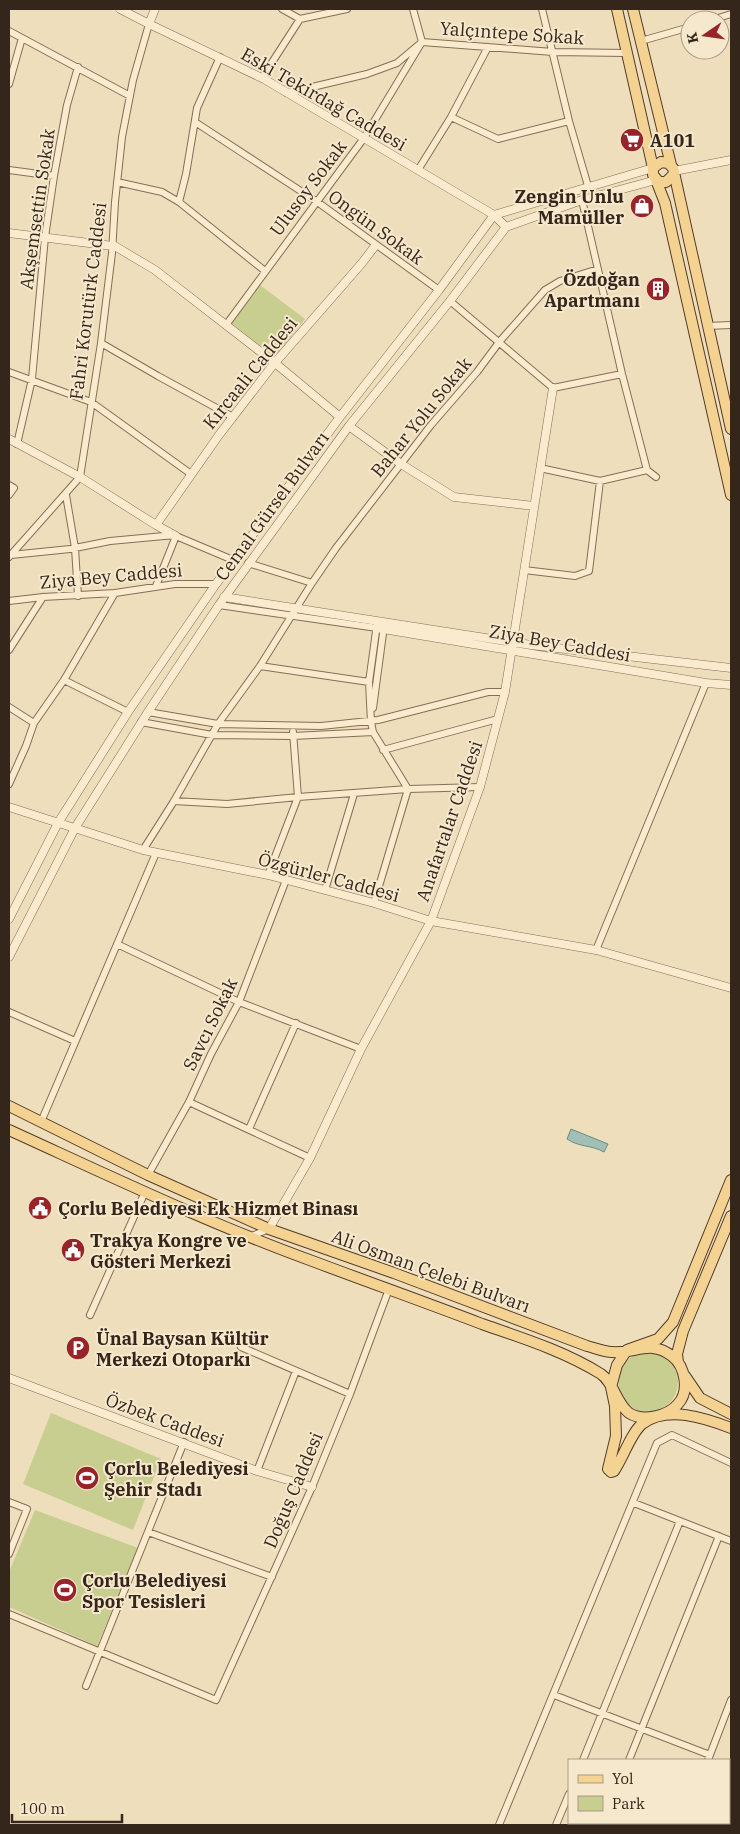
<svg xmlns="http://www.w3.org/2000/svg" width="740" height="1834" font-family="'IBM Plex Serif',serif">
<style>
.green{fill:#c8cd90}
.water{fill:#a0c0b5;stroke:#688d82}
.lines{fill:none;stroke-linecap:round;stroke-linejoin:round}
.minor-casing{stroke:#866e55;stroke-width:8}
.tertiary-casing{stroke:#866e55;stroke-width:9}
.primary-casing{stroke:#543c2a;stroke-width:12}
.minor{stroke:#faebcf;stroke-width:6}
.tertiary{stroke:#faebcf;stroke-width:8}
.primary{stroke:#f4d291;stroke-width:10}
.labels{text-anchor:middle;dominant-baseline:central;stroke-width:4;stroke-linejoin:round;paint-order:stroke}
.street-label{font-size:18px;fill:#35261b;stroke:#f6e8cc}
.poi-label{font-size:18px;font-weight:bold;fill:#35261b;stroke:#f6e8cc;text-anchor:start}
</style>
<rect width="100%" height="100%" fill="#efdebc"/>
<path class="green" d="M260,285L305,319L275,357L231,323Z
M618 1382a30 30 0 1 1 60 0a30 30 0 1 1-60 0Z
M51,1413L161,1459L133,1530L23,1484Z
M35,1510L138,1548L97,1646L9,1607V1572Z"/>
<path class="water" d="M571,1129L608,1144L604,1152C592,1145 578,1147 567,1139Z"/>
<g class="lines">
<g class="minor-casing">
<path id="minor" d="M282,9L300,19L347,9
M542,9L569,121L588,186
M712,20L731,14
M9,31L130,96
M641,41L690,27
M262,78L300,19
M9,84L22,38
M287,93L367,74L397,63L422,42L553,52L627,53
M451,117L498,139L569,121
M195,122L316,201L439,290
M9,170L54,176
M418,170L451,117L488,47
M117,182L162,192L179,202L265,271
M582,200L622,374L647,470L656,477
M179,202L186,174L197,108L220,57
M450,301L553,388L622,374
M226,325L364,138L422,42L413,9
M707,326L731,325
M101,343L158,376L233,417
M9,372L91,402L191,474
M17,444L32,379L45,237L54,176L67,105L78,67
M540,468L600,481L647,470
M9,485L14,488L9,495
M66,495L75,548L78,596
M11,555L70,549L110,541L175,535
M9,557L80,477L101,343L112,253L115,202L122,137L133,80L149,24
M248,563L312,583
M524,570L575,576L589,571L600,481
M156,586L176,536L233,560
M9,601L43,597L115,593L175,584H216
M219,605L377,628
M377,624L369,682L371,722L373,732L408,789
M9,650L43,597
M260,666L369,682
M64,680L128,712
M9,707L34,723
M373,708L384,626
M148,712L218,724L321,726L378,720L488,692H505
M141,722L212,735L293,736L373,732
M383,750L498,719
M9,784L26,746L34,723L64,680L115,593
M174,801L227,804L298,797L408,789L480,787
M143,850L174,801L218,724L260,666L312,583L336,548L431,425L477,372L500,341L545,290L560,281L598,269
M268,875L298,797L293,732
M325,890L354,794
M374,903L408,789
M117,944L239,1002L361,1049
M596,950L706,683
M9,1012L75,1041
M189,1102L310,1158
M41,1122L156,853
M249,1129L296,1023
M148,1175L189,1102L211,1054L239,1002L286,880
M249,1237L269,1229
M90,1315L145,1192
M241,1347L350,1394
M257,1471L296,1371
M9,1502L27,1509L9,1554
M634,1503L731,1541
M148,1532L272,1577
M9,1614L216,1700L312,1487L350,1394L389,1289
M86,1686L184,1442
M554,1695L710,1755
M583,1760L680,1521
M629,1760L719,1536
M708,1760L731,1700
M499,1825L657,1443L672,1435L731,1463
M556,1825L569,1794
M603,1825L604,1823
M683,1825L684,1823"/>
</g>
<g class="tertiary-casing">
<path id="tertiary" d="M120,9L149,24L264,79L494,215L506,227
M149,24L155,9
M674,171L731,160
M9,233L113,246
M113,245L155,270L275,363L340,417
M349,426L401,464L454,497L534,506
M9,439L80,477L156,525L176,536
M156,525L219,435L273,365L362,263L375,246
M224,597L531,645L731,668
M377,628L706,683L731,685
M9,807L143,850L268,875L374,903L431,921L596,950L731,988
M9,919L58,823L128,712L216,584L340,417L439,290L494,215L653,168
M9,957L75,828L148,712L219,605L349,426L450,301L506,227L582,200L656,180
M269,1229L310,1158L361,1049L431,921L480,787L505,692L553,388
M9,1378L257,1471L312,1487"/>
</g>
<g class="primary-casing">
<path id="primary" d="M617,9L653,168
M633,9L671,165
M673,175L666,182H659L653,175V168L661,162L668,163L673,168L731,429
M656,180L665,203L731,495
M9,1106L148,1175L269,1229L394,1273L587,1346C595,1348 604,1352 612,1352C636,1354 650,1339 672,1356C685,1366 690,1391 678,1404C668,1416 643,1422 629,1413C616,1403 614,1383 601,1374C564,1351 522,1338 482,1324C427,1303 371,1283 315,1262C210,1224 110,1176 9,1130
M731,1180L673,1322L658,1339L627,1350L617,1365L611,1387L615,1406L616,1436L608,1469L611,1472L614,1471C623,1458 631,1433 642,1424C667,1405 705,1418 731,1428
M678,1362L677,1354L683,1331L731,1216
M685,1376L700,1398L731,1414"/>
</g>
<use href="#minor" class="minor"/>
<use href="#tertiary" class="tertiary"/>
<use href="#primary" class="primary"/>
</g>
<defs>
<g id="supermarket-disc" transform="scale(1.25)"><circle r="9.5" fill="#972429" stroke="#f6e8cc"/><path d="M-6-5.5h2.5l.6 2H6L4.5 2H-2.5L-4.4-4H-6ZM-1.5 3.2a1.3 1.3 0 1 0 .1 0ZM3 3.2a1.3 1.3 0 1 0 .1 0Z" fill="#fff"/></g>
<g id="shop-disc" transform="scale(1.25)"><circle r="9.5" fill="#972429" stroke="#f6e8cc"/><path d="M-5-2.5h2.3a2.7 3.5 0 0 1 5.4 0H5L5.5 6h-11ZM-1.5-2.5h3a1.5 2.3 0 0 0-3 0Z" fill="#fff"/></g>
<g id="building-disc" transform="scale(1.25)"><circle r="9.5" fill="#972429" stroke="#f6e8cc"/><path d="M-4-6H4V6H1V3H-1V6H-4ZM-2.5-4.3h1.7v1.8h-1.7ZM.8-4.3h1.7v1.8H.8ZM-2.5-1h1.7V.8h-1.7ZM.8-1h1.7V.8H.8Z" fill="#fff"/></g>
<g id="civic-disc" transform="scale(1.25)"><circle r="9.5" fill="#972429" stroke="#f6e8cc"/><path d="M-.6-6.5H3V-4.5H.6V-3L4-1V1h2V6H-6V1h2V-1L-.6-3ZM-1.2 2.5V6h2.4V2.5Z" fill="#fff"/></g>
<g id="parking-disc" transform="scale(1.25)"><circle r="9.5" fill="#972429" stroke="#f6e8cc"/><path d="M-3.5-5.5H1a3.5 3.5 0 0 1 0 7H-1V5.5H-3.5ZM-1-3.4V-.6H.8a1.4 1.4 0 0 0 0-2.8Z" fill="#fff"/></g>
<g id="stadium-disc" transform="scale(1.25)"><circle r="9.5" fill="#972429" stroke="#f6e8cc"/><path d="M0-5a6.5 5 0 1 0 0 10a6.5 5 0 1 0 0-10ZM-3.5-1.8h7v3.6h-7Z" fill="#fff"/></g>
</defs>
<g fill-rule="evenodd">
<use href="#supermarket-disc" x="632" y="140"/>
<use href="#shop-disc" x="642" y="206"/>
<use href="#building-disc" x="658" y="289"/>
<use href="#civic-disc" x="40" y="1208"/>
<use href="#civic-disc" x="73" y="1250"/>
<use href="#parking-disc" x="78" y="1348"/>
<use href="#stadium-disc" x="87" y="1478"/>
<use href="#stadium-disc" x="65" y="1590"/>
</g>
<g class="labels">
<g class="street-label">
<text transform="translate(512 33) rotate(4)">Yalçıntepe Sokak</text>
<text transform="translate(324 99) rotate(30)">Eski Tekirdağ Caddesi</text>
<text transform="translate(308 188) rotate(-53)">Ulusoy Sokak</text>
<text transform="translate(37 209) rotate(-82)">Akşemsettin Sokak</text>
<text transform="translate(376 227) rotate(36)">Ongün Sokak</text>
<text transform="translate(88 301) rotate(-83)">Fahri Korutürk Caddesi</text>
<text transform="translate(250 373) rotate(-51)">Kırcaali Caddesi</text>
<text transform="translate(421 417) rotate(-51)">Bahar Yolu Sokak</text>
<text transform="translate(272 506) rotate(-54)">Cemal Gürsel Bulvarı</text>
<text transform="translate(111 576) rotate(-5)">Ziya Bey Caddesi</text>
<text transform="translate(560 643) rotate(10)">Ziya Bey Caddesi</text>
<text transform="translate(449 821) rotate(-71)">Anafartalar Caddesi</text>
<text transform="translate(329 877) rotate(15)">Özgürler Caddesi</text>
<text transform="translate(210 1024) rotate(-64)">Savcı Sokak</text>
<text transform="translate(431 1271) rotate(20)">Ali Osman Çelebi Bulvarı</text>
<text transform="translate(165 1420) rotate(20)">Özbek Caddesi</text>
<text transform="translate(293 1490) rotate(-67)">Doğuş Caddesi</text>
</g>
<g class="poi-label">
<text x="650" y="140">A101</text>
<text x="624" y="196" text-anchor="end">Zengin Unlu<tspan x="624" dy="21">Mamüller</tspan></text>
<text x="640" y="279" text-anchor="end">Özdoğan<tspan x="640" dy="21">Apartmanı</tspan></text>
<text x="58" y="1208">Çorlu Belediyesi Ek Hizmet Binası</text>
<text x="90" y="1240">Trakya Kongre ve<tspan x="90" dy="21">Gösteri Merkezi</tspan></text>
<text x="96" y="1338">Ünal Baysan Kültür<tspan x="96" dy="21">Merkezi Otoparkı</tspan></text>
<text x="104" y="1468">Çorlu Belediyesi<tspan x="104" dy="21">Şehir Stadı</tspan></text>
<text x="82" y="1580">Çorlu Belediyesi<tspan x="82" dy="21">Spor Tesisleri</tspan></text>
</g>
</g>
<rect width="740" height="1834" fill="none" stroke="#35261b" stroke-width="20"/>
<rect x="568" y="1759" width="162" height="65" fill="#f6e8cc" stroke="#a99a85"/>
<rect x="578" y="1775" width="25" height="8" fill="#f4d291" stroke="#a99a85"/>
<text x="612" y="1784" font-size="15" fill="#35261b">Yol</text>
<rect x="578" y="1796" width="25" height="15" fill="#c8cd90" stroke="#a99a85"/>
<text x="612" y="1809" font-size="15" fill="#35261b">Park</text>
<g transform="translate(705 35) rotate(257)"><circle r="24" fill="#f6e8cc" stroke="#a99a85"/>
<path d="M0-4L9 19L0 12L-9 19Z" fill="#972429"/>
<text y="-8" font-size="14" font-weight="bold" text-anchor="middle" fill="#35261b">K</text>
</g>
<path d="M12 1814v8h110v-8" fill="none" stroke="#35261b" stroke-width="2.5"/>
<text x="20" y="1814" font-size="15" fill="#35261b" stroke="#f6e8cc" stroke-width="4" paint-order="stroke">100 m</text>
</svg>
